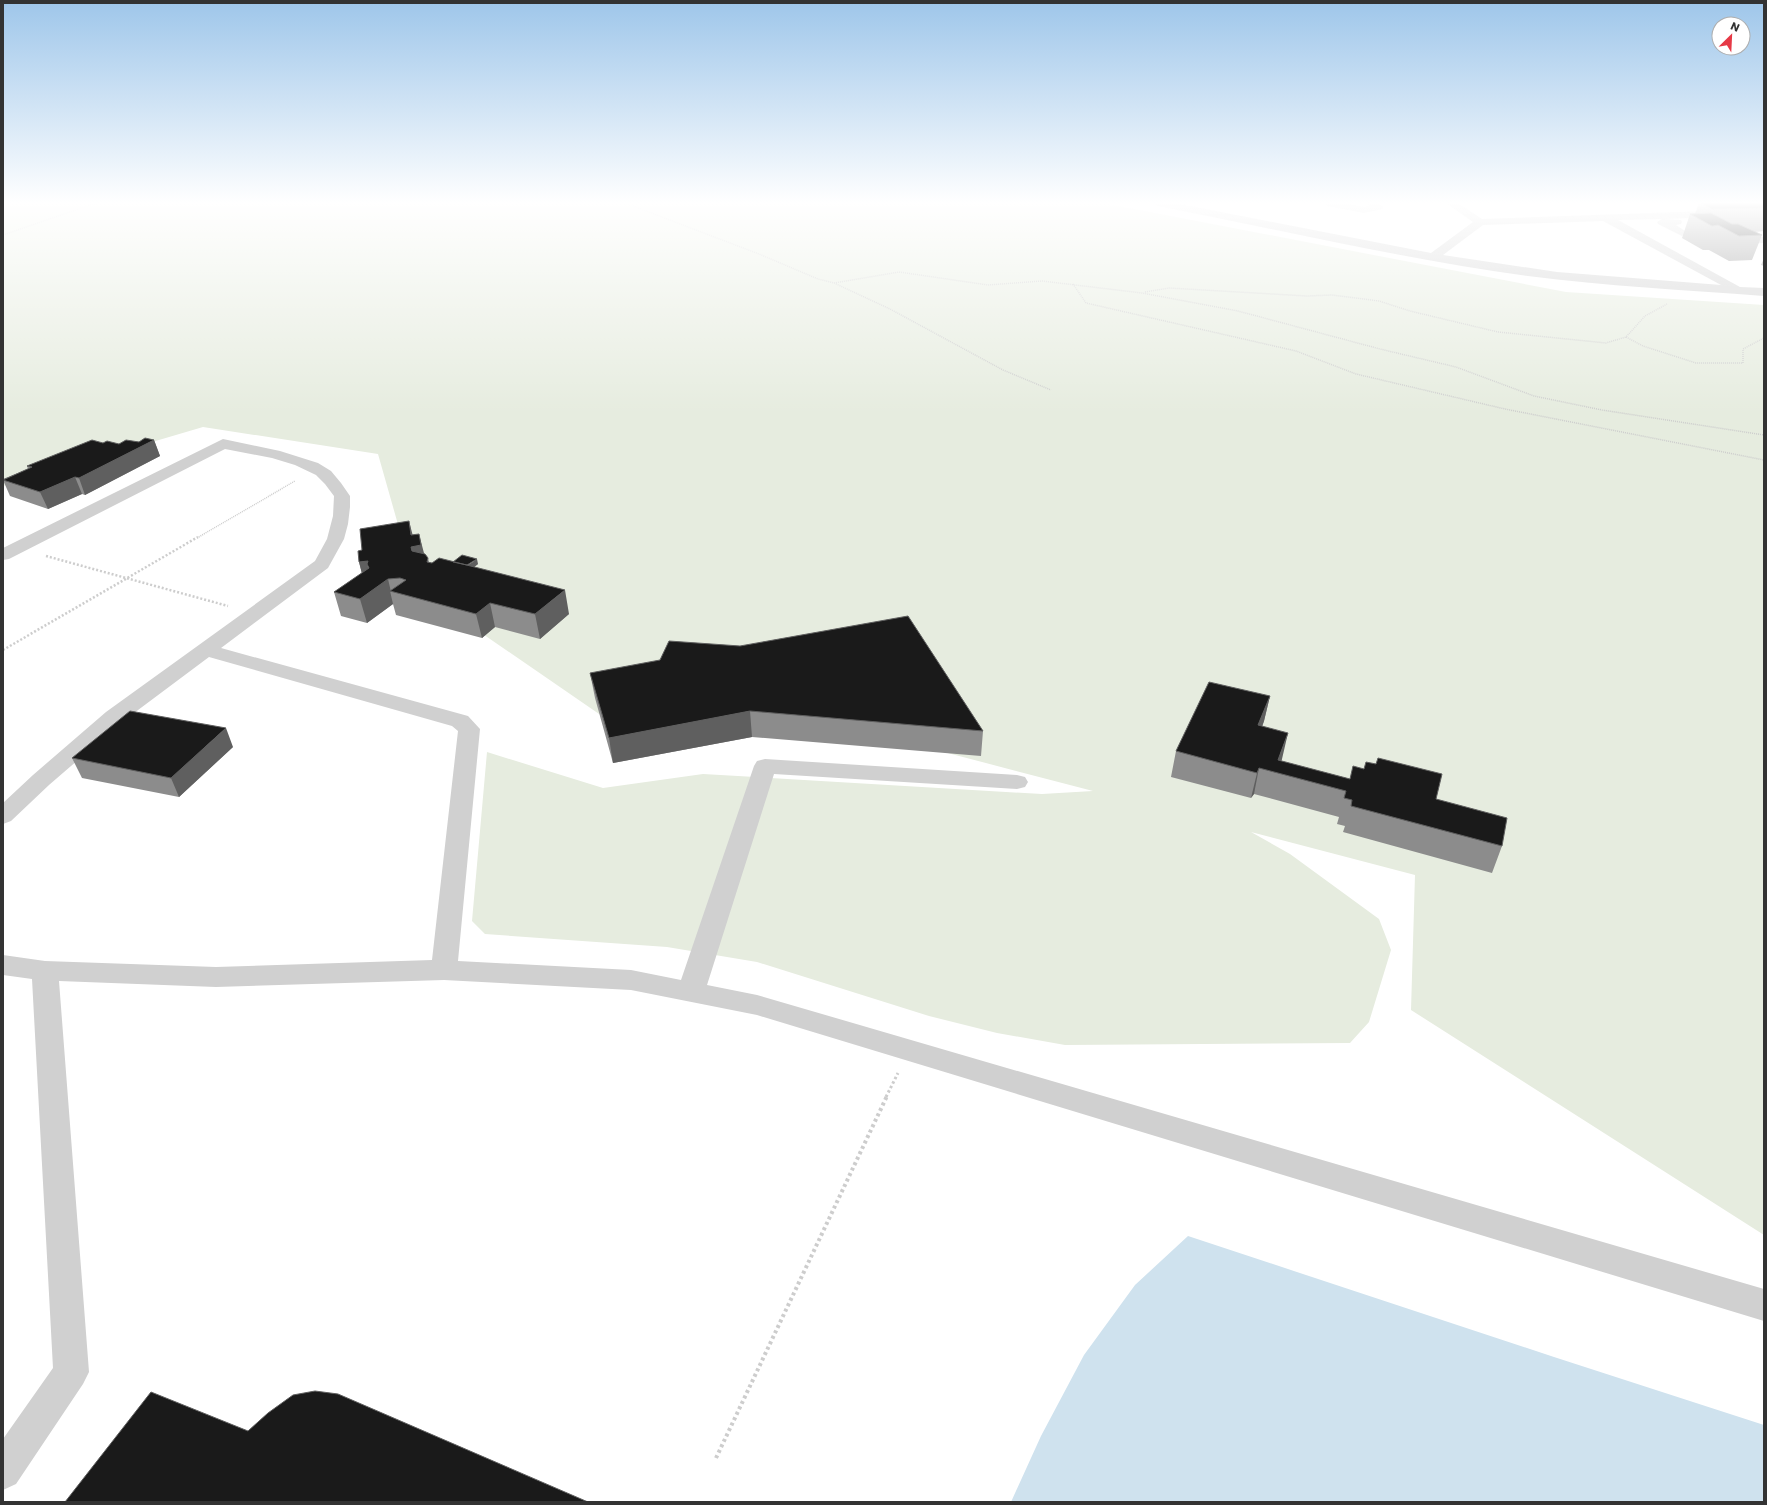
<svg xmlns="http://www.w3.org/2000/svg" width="1767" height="1505" font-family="Poppins,sans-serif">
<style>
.green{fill:#e6ecdf}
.water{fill:#cfe2ee}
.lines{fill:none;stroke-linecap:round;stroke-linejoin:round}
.path-far3{stroke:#cdcdcd;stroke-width:1.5;stroke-dasharray:1 1;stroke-linecap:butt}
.path-far2{stroke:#cdcdcd;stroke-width:2.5;stroke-dasharray:2 2;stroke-linecap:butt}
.path-far1{stroke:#cdcdcd;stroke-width:3;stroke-dasharray:2.5 2.5;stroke-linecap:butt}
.path{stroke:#cdcdcd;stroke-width:4;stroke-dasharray:3 3;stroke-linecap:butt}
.minor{fill:#d0d0d0;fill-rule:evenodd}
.wall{fill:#8c8c8c}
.shaded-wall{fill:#5f5f5f}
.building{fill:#1a1a1a;stroke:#5f5f5f}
</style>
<rect width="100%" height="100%" fill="#fff"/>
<path class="green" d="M3,203H1103L1566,292L1764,305V1235L1411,1010L1415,875L1251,832L1290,854L1379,919L1391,950L1369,1022L1350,1043L1065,1045L997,1033L929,1016L757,962L667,947L485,934L472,921L487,752L603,788L703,774L1006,792L1042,794L1093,791L829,722L631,736L416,588L378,454L203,427L3,486Z"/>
<path class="water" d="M1188,1236L1554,1357L1764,1425V1502H1011L1041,1436L1084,1355L1135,1285Z"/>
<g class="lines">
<path class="path-far3" d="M625,203L759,254L818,279L834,283L890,309L1003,370L1051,390
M3,235L96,203
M834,283L899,272L988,285L1042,281L1142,293L1238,311L1380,349L1456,367L1534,396L1602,410L1764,435
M1073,284L1086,303L1296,351L1356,374L1505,409L1764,460
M1145,292L1169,288L1307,296L1332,295L1379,301L1410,311L1498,332L1606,343L1626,337L1645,316L1667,304
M1626,337L1643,346L1696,363H1743V349L1764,338
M197,538L295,481"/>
<path class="path-far2" d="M46,556L228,606
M3,650L198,537"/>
<path class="path-far1" d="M886,1097L898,1073"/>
<path class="path" d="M716,1458L887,1096"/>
<path class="minor" d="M1153,203H1175L1431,253L1473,222L1446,203H1458L1482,219L1764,209V215L1664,219L1681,220L1682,222L1681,224L1676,225L1688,233L1682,236L1658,224L1657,222L1662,219L1618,220L1740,287L1764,288V296C1685,290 1606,286 1528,276C1403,259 1281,230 1158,206ZM1603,221L1721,285L1557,272L1443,255L1483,225Z
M1322,203H1345L1364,207L1369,206L1367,203H1379L1383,207L1382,209L1364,213L1327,206Z
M1764,237V243L1730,244L1724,241L1730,238Z
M223,439L280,451L318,463L331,471L341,483L350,496V507L348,524L344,539L328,568L221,648L468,716L480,729L458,961L631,970L681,980L754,766L757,761L765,759L1017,775L1025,777L1028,782L1025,787L1017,789L774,774L707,985L757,995L1764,1289V1321L757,1015L631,990L444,980L216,987L59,981L89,1372L83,1384L16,1484L3,1490V1439L53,1368L32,979L3,975V955L45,961L216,967L432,960L458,731L452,726L209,657L122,722L49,785L11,821L3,824V803L33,775L106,712L315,561L327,539L333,516L334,496L325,484L316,475L295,465L272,458L225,449L9,559L3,560V548Z"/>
</g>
<path class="wall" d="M1654,203H1688L1656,204Z
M1699,203H1764V231L1755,232L1762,235L1752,260L1729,261L1709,250H1703L1682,238L1690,214H1695Z
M1764,258V266L1761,265Z
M154,440L160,456L85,495L82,494L48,509L10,496L3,480V479L28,469L27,466L103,443L119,444Z
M413,535L424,554L428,558L429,562L432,563L453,562L478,564L474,567L569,614L540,639L495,627L482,638L396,615L393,604L367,623L341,616L334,592L362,573L359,562L362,550Z
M590,673L983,731L981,756L752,737L613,763L595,698Z
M1270,696L1264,721L1262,727L1282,759L1281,761L1350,779L1436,799L1502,846L1492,873L1343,832L1345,826L1337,824L1339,817L1254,794L1251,798L1171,777L1176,751Z
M233,747L179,797L82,778L72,758Z"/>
<path class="shaded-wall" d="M154,440L160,456L85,495L79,478Z
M75,477L82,494L48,509L40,492Z
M409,521L415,544L419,534L425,557L417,570L411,547V535Z
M477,559L478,564L455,582L453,576Z
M368,561L369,568L367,564L373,585L365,586L359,562Z
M388,579L391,592L390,591L393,604L367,623L360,599Z
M565,590L569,614L540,639L535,614Z
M490,603L495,627L482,638L476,614Z
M1270,696L1264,721L1253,751L1258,725Z
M750,711L752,737L613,763L609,738Z
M226,728L233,747L179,797L171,778Z
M1288,733L1282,759L1277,772L1278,760Z
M1259,768L1254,794L1251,798L1257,773Z"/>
<path class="building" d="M1700,203H1764V208L1712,209Z
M1711,213L1732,224H1738L1762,235L1739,236L1718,225L1712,226L1690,214Z
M145,438L154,440L79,478L75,477L40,492L3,480L32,467L27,466L92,440L103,443L107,441L119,444L126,440L139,442Z
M409,521L411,535L419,534L421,545L411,547L412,551L425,554L428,558L427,562L432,563L439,558L565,590L535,614L490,603L476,614L390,591L406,580L400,578L388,579L360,599L334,592L369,568L367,564L368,561L359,562L358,551L362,550L360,529Z
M462,555L477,559L467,565L453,562Z
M908,616L983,731L750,711L609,738L590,673L660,660L669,641L740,646Z
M1209,682L1270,696L1258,725L1288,733L1278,760L1350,779L1353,766L1364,769L1366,762L1376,764L1378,758L1442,774L1436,799L1507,818L1502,846L1351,806L1352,800L1344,798L1346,791L1259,768L1257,773L1176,751Z
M130,711L226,728L171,778L72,758Z
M315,1391L338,1394L588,1502H65L151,1392L248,1431L268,1413L293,1395Z"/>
<linearGradient id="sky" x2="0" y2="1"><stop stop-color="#9ec6ea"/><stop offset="0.49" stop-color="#fff"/><stop offset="1" stop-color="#fff" stop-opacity="0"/></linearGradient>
<rect width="1767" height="414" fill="url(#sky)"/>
<rect width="1767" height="1505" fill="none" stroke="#333333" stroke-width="8"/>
<g transform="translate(1731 36) rotate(24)"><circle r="19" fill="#ffffff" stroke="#adadad"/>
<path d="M0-3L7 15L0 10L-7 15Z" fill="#e63946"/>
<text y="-6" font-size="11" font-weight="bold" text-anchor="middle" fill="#333333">N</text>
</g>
</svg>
